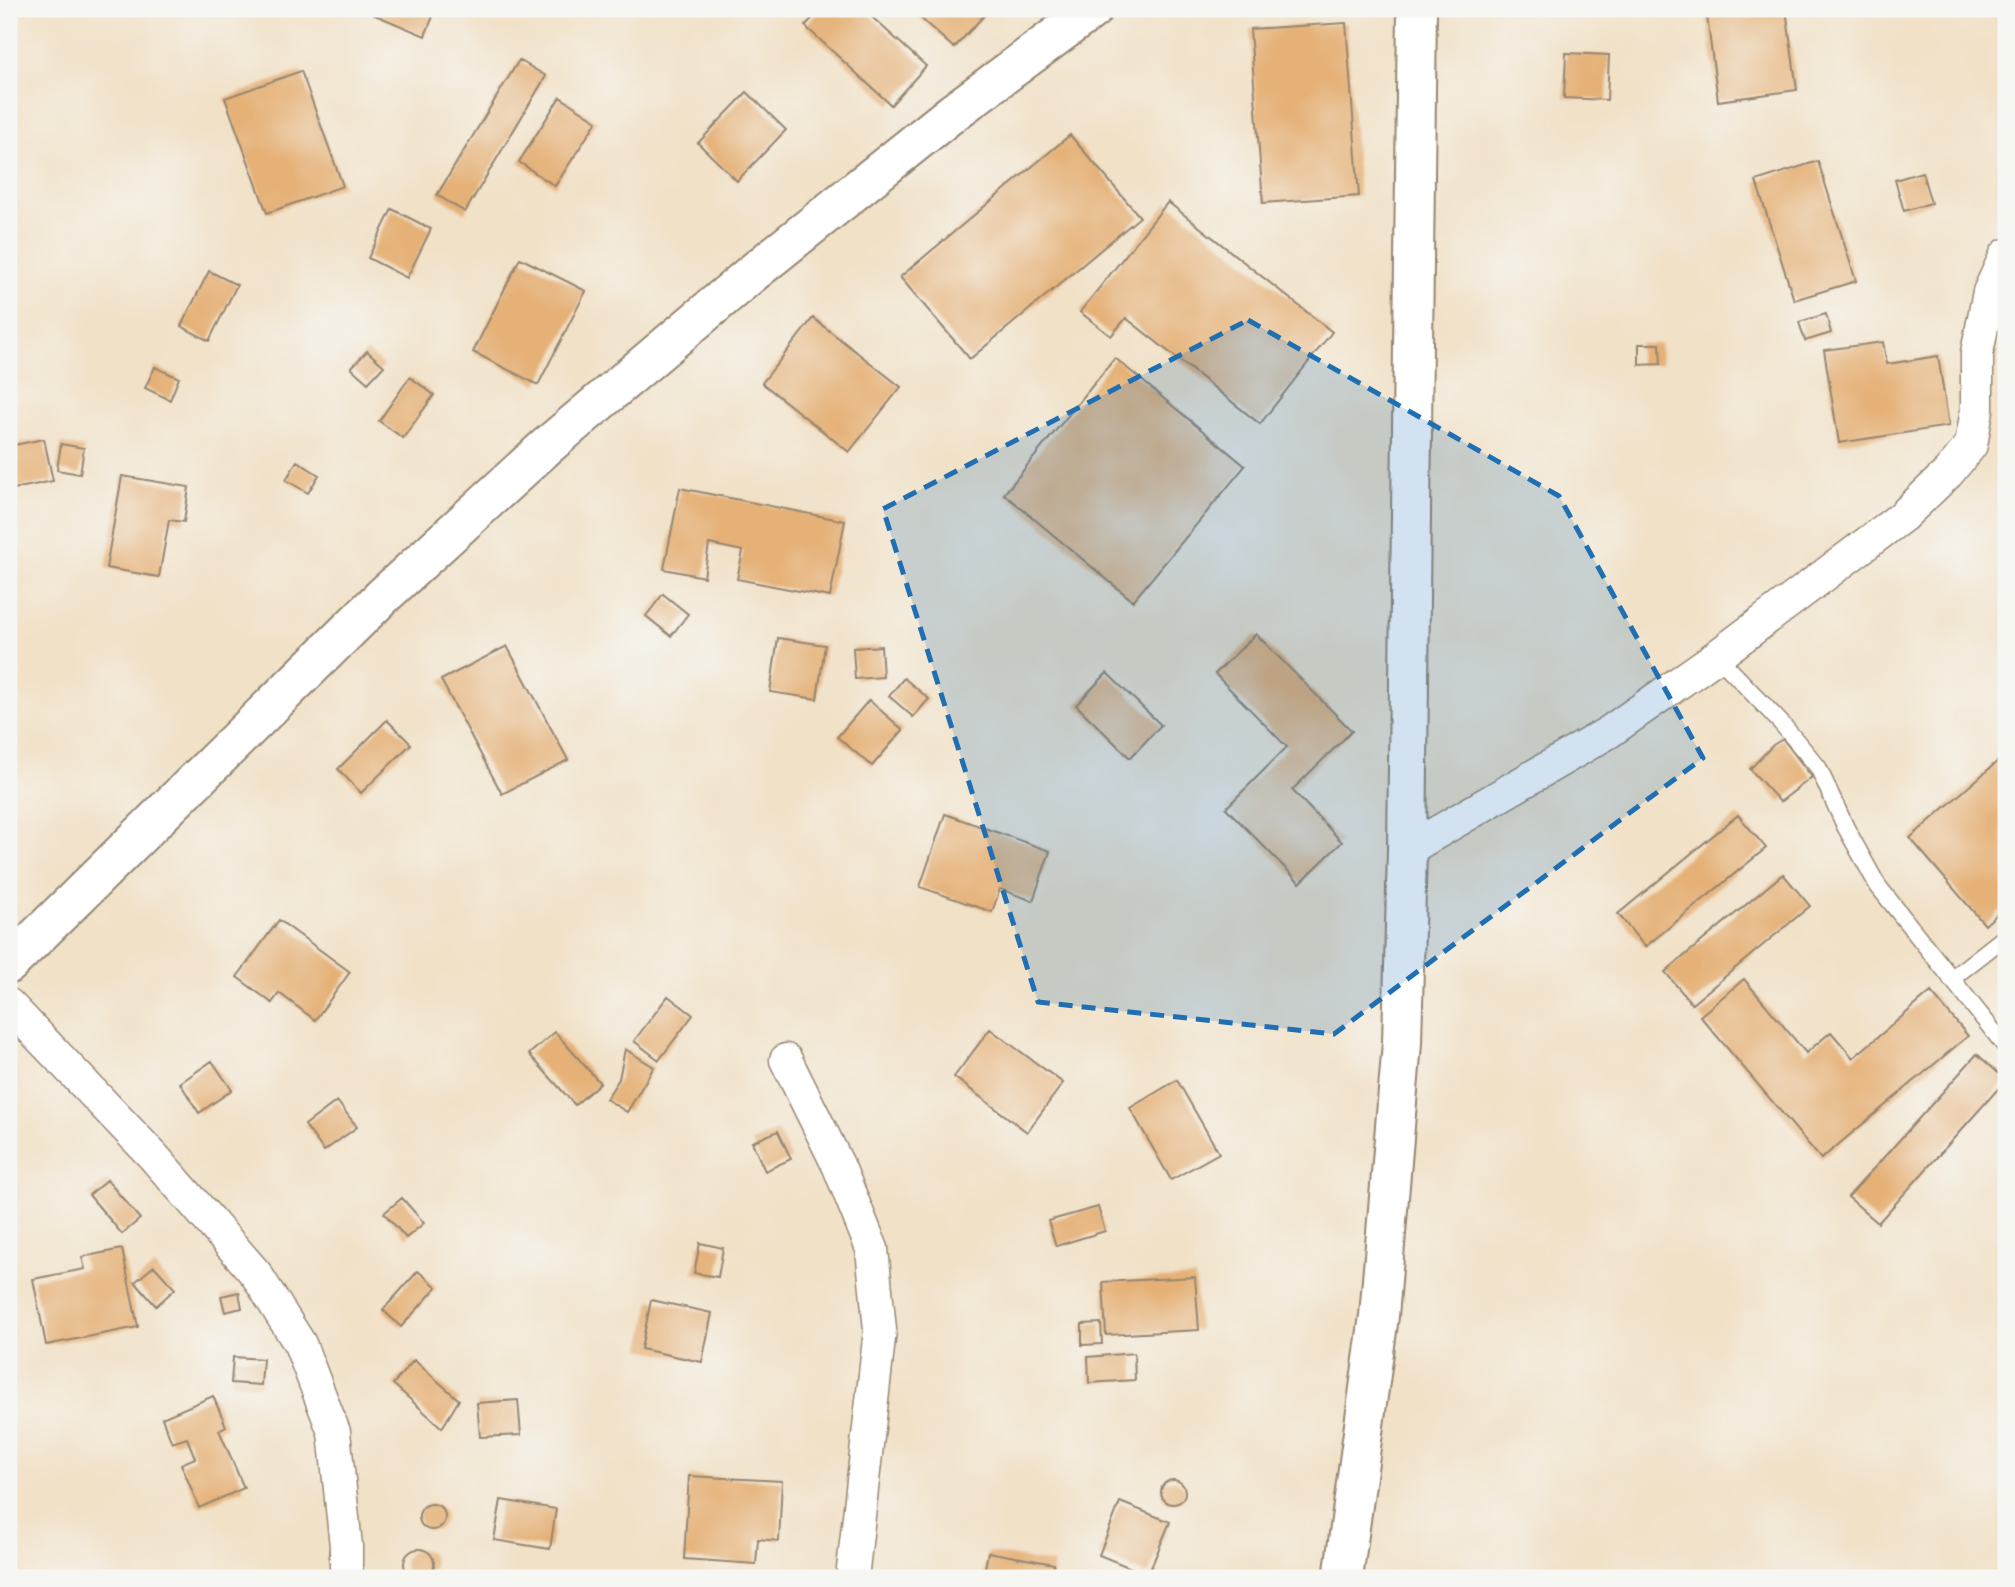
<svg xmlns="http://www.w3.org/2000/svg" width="2015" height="1587" font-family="'EB Garamond',serif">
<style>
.building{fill:#e5b177}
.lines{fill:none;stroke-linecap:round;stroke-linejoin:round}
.service-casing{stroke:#968672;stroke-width:19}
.minor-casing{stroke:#968672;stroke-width:35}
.tertiary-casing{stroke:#968672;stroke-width:42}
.primary-casing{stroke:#968672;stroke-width:42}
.service{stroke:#fff;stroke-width:16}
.minor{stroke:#fff;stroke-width:32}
.tertiary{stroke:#fff;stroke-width:38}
.primary{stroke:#fff;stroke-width:38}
.marked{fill:#1f6fb2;fill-opacity:0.2;stroke:#1f6fb2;stroke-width:5;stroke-dasharray:14 9;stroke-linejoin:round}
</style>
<rect width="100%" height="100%" fill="#f6f6f2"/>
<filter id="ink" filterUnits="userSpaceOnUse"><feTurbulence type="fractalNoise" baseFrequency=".0143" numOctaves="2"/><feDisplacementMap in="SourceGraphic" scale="14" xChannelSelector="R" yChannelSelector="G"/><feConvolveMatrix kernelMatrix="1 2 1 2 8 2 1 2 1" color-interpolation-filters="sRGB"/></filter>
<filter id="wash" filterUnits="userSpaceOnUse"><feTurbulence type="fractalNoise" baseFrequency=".00686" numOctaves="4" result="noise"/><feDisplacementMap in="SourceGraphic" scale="28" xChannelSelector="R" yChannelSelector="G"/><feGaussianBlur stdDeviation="1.57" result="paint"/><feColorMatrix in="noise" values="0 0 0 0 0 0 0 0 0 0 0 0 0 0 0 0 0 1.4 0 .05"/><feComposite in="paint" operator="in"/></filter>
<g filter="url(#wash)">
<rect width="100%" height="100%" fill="#f1e1c7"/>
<g id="blocks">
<path class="building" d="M370,9H436L425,36L368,12Z
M821,9H863L926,66L891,105L805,26Z
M923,9H990L954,48L917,15Z
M1706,9H1786L1797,90L1718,101Z
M1346,23L1359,196L1263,203L1250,29Z
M1566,53L1609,55L1607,100L1564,98Z
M519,60L546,76L465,212L437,195Z
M301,71L343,186L267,213L225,98Z
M747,92L786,130L737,181L698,143Z
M560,97L597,121L555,186L519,162Z
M1070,135L1140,217L970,359L900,277Z
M1818,161L1856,281L1794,300L1756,181Z
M1922,172L1931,203L1904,211L1895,180Z
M1168,202L1332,332L1260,424L1126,318L1111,336L1080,312Z
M392,209L431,229L407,278L368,258Z
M520,258L586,291L538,385L473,352Z
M209,271L237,285L209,341L181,326Z
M1826,314L1831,333L1805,341L1799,322Z
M813,318L901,387L849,452L762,383Z
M1883,342L1887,364L1938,356L1949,426L1839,443L1824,350Z
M1639,344H1660L1661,364L1639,365Z
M367,351L384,366L368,383L351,368Z
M1115,358L1245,466L1133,601L1004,494Z
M155,367L179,378L170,400L145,388Z
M410,377L434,395L403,438L379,421Z
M44,439L53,481L9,490V446Z
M61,444L84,448L80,474L57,470Z
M297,461L319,475L308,493L286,480Z
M122,476L189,487L184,522L169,520L159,577L106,568Z
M680,488L845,521L830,597L737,579L743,551L709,544L704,577L664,569Z
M663,594L688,614L671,636L646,616Z
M1256,634L1352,731L1292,790L1342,842L1300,883L1226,808L1287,747L1215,674Z
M778,638L825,645L817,699L770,692Z
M507,646L568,760L502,794L441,680Z
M881,646L883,677L855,679L853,648Z
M1107,673L1161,725L1130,758L1076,705Z
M904,678L929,699L913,717L889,696Z
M869,700L903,730L872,766L837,737Z
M387,720L411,744L361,793L338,769Z
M1783,739L1812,777L1780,802L1750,769L1773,745Z
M2006,754V906L1985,925L1910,838Z
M945,814L1050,851L1033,901L1000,889L992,912L920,887Z
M1738,815L1766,848L1645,947L1618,914Z
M1783,874L1810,906L1692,1004L1665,972Z
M279,920L350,972L315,1020L279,993L272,1003L237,977Z
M1744,979L1806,1053L1831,1032L1853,1058L1931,992L1968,1036L1821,1159L1700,1016Z
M668,996L693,1015L659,1060L634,1041Z
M990,1029L1063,1083L1027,1132L954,1077Z
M555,1032L600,1083L575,1105L529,1054Z
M625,1049L654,1067L627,1112L606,1099L619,1079Z
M1977,1054L2006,1080L1878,1223L1848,1197Z
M212,1061L232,1090L199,1113L180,1083Z
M1177,1080L1219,1153L1171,1180L1130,1108Z
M337,1101L357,1127L324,1151L305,1125Z
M778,1131L791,1159L765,1171L752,1142Z
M107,1180L140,1219L122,1234L89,1195Z
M402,1198L424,1223L406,1238L384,1213Z
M1098,1207L1105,1231L1056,1246L1048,1221Z
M700,1243L723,1248L718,1277L694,1273Z
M122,1249L138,1327L46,1345L33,1279L85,1269L82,1257Z
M154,1266L175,1289L156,1306L135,1282Z
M418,1271L437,1287L401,1327L383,1310Z
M1195,1277L1199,1330L1106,1335L1103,1282Z
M239,1292L242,1308L225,1312L221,1296Z
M651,1300L712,1313L702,1362L641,1349Z
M1101,1323L1102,1344L1082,1345V1324Z
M1134,1353L1135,1380L1089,1383L1088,1357Z
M233,1357L263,1359L261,1385L231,1383Z
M414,1360L459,1400L442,1428L393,1384Z
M213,1396L226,1426L219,1430L244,1488L199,1508L181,1464L195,1458L187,1438L172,1443L162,1418Z
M518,1400L521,1435L480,1437L477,1403Z
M689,1476L782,1481L779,1541L758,1539L756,1564L684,1559Z
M1161 1492a12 12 0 1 1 24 0a12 12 0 1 1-24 0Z
M501,1500L556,1509L550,1549L494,1540Z
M1120,1502L1170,1522L1148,1575L1099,1555Z
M419 1517a13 13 0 1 1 26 0a13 13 0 1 1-26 0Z
M404 1564a15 15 0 1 1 30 0a15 15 0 1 1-30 0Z
M988,1552L1054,1564L1052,1578H983Z"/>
</g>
</g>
<g filter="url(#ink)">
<use href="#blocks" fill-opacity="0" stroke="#968672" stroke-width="2"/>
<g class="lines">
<g class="service-casing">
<path id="service" d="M1717,656L1782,724L1818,767L1846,828L1878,886L2006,1047
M1951,979L2006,936"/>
</g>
<g class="minor-casing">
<path id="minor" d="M1407,850L1609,732L1717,656L1903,516L1948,473L1971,445L1977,410V353L1989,292L2006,255
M9,1005L154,1157L256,1274L300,1344L334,1432L346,1546V1578
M786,1060L839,1167L872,1249L880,1330L852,1578"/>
</g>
<g class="tertiary-casing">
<path id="tertiary" d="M9,964L382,597L546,447L750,275L951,114L1093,9"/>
</g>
<g class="primary-casing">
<path id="primary" d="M1343,1578L1379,1316L1402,1043L1407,850L1417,9"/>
</g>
<use href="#service" class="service"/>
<use href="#minor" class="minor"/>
<use href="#tertiary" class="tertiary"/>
<use href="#primary" class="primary"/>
</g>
</g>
<path class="marked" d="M1248,320L1559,496L1703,758L1334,1034L1038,1002L883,509Z"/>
<rect width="2015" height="1587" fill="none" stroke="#f6f6f2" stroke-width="35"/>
</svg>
